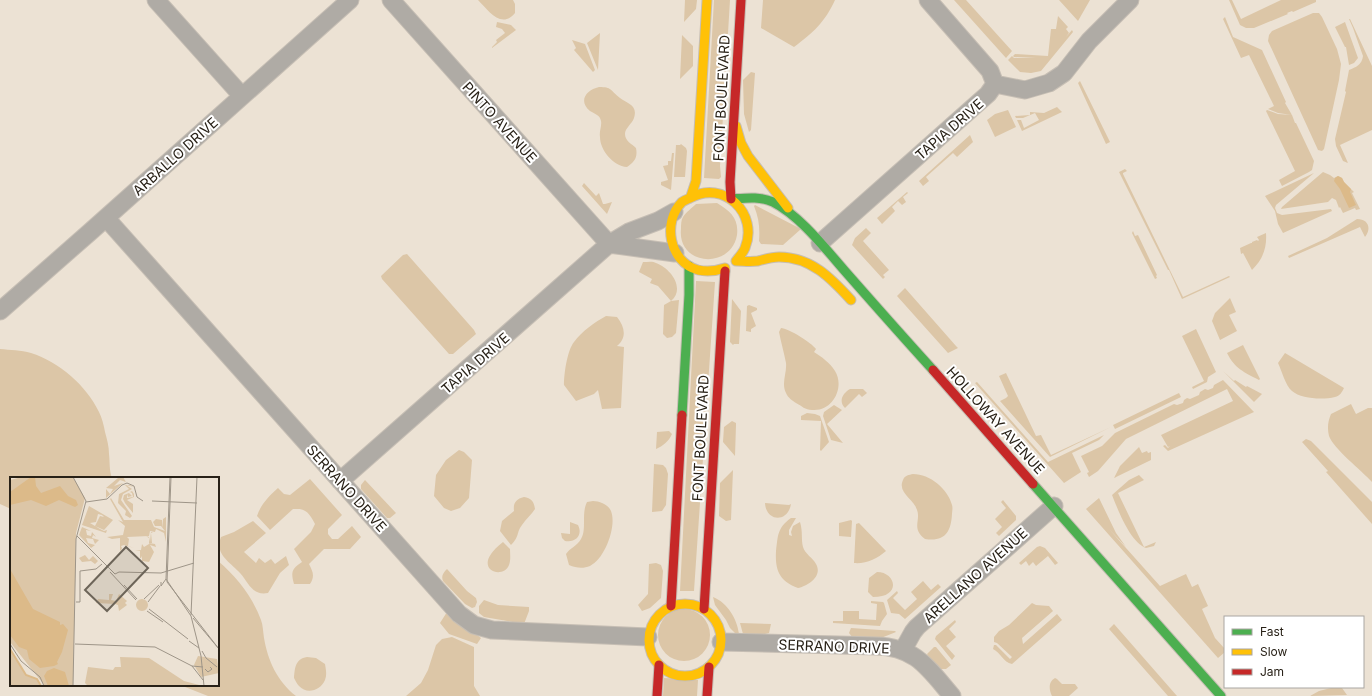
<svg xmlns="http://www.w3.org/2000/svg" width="1372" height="696" font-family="Inter,sans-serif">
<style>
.green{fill:#dcc6a7}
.water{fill:#dcba89}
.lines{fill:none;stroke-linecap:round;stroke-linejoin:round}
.street-casing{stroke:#c6beb4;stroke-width:19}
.fast-casing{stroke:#c6beb4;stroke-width:11}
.slow-casing{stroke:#c6beb4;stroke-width:11}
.jam-casing{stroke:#c6beb4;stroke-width:11}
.street{stroke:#afaba5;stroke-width:17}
.fast{stroke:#4caf50;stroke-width:9}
.slow{stroke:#ffc107;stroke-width:9}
.jam{stroke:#c62828;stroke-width:9}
.labels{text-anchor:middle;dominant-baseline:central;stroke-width:4;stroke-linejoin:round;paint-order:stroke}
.street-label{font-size:14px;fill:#282117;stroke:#fff}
.inset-river{fill:none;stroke:#dcba89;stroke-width:2}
.inset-road{fill:none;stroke:#9e9588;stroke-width:1}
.view{fill:#6d6559;fill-opacity:0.15;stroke:#6d6559;stroke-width:2}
.inset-edge{fill:none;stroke:#282117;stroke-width:2}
</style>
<rect width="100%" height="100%" fill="#ece2d4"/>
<path class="green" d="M478,0H513L515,4V13C501,30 488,10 478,0Z
M685,0H697L696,9L684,22Z
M714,0H730L720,166L721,177L719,179L704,178Z
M763,0H835C825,22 813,33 794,47L761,28Z
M954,0H966L1012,51L1006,58Z
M1059,0H1090L1078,21Z
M1229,0H1232L1241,19L1281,0H1316V2L1293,12L1292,11L1287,13L1288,14L1254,28H1246L1240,25Z
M1313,13H1319L1322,17L1337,49L1341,64L1339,80L1324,149L1322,151L1318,150L1268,41L1269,35L1272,31Z
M1058,16L1068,27L1066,29L1069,33L1071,30L1066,37L1072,30L1073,32L1041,71L1031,73L1020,72L1008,60L1012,56L1014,58H1036L1014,57L1013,56L1015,54L1048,56L1051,29H1056Z
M1225,17L1233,37L1262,50L1286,102L1285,103L1292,115L1278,113L1268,109L1274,106L1249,55L1241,58L1223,19Z
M1349,19H1350L1372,66V130L1340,145L1348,163L1343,161L1336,146L1335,139L1346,92L1345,91L1349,70C1356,67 1362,65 1363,56L1353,28Z
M497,22L511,25L516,30L492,48V47L497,42L496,40L505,33L502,29L496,27Z
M1345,22L1358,58L1354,63L1349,65L1346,47H1345L1335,27Z
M600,33L598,70L587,43Z
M682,35L693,46V66L680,79Z
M572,40L585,44L595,70L593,72L574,50L576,48Z
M751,72L755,73L751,130L749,132L744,114L743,80Z
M1080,81L1110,142L1106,144L1078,83Z
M599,87C612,87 610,90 620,98C628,104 638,105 634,118C632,124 625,128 625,134C625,141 632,144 636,148C638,158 634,162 627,167C613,166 600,150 600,137C599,131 602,126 601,121C600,115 595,114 590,111C578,101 586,90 599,87Z
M1057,107L1062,112L1022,131L1017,120H1021L1024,128L1039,120L1035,113L1023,118H1016L1015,116L1030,115V112L1044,113Z
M1008,110L1016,127L995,137L987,120L995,114Z
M1267,110L1278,114L1292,115L1295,123H1296L1314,161L1312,170L1309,172L1282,186L1279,180L1295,171L1266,111Z
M970,135L973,142L957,157L953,153L926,177L929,181L923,186L919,181Z
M681,144L686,148L687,151L685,177H674L676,145H680Z
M672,153H674L671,190L661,185V182L668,180L663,166L668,165V161H671Z
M1125,169L1127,171L1123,173V174L1183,297L1229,276L1230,277L1182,299L1169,270H1168L1119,172Z
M1323,172L1330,175L1334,178L1338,176L1342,178L1344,182L1354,192L1352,193L1360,209L1356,210L1355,208L1343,213L1340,207L1339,208L1336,200L1332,198L1328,202L1281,209L1282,207Z
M1314,173L1276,205L1275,208L1277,213L1282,215L1331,209L1332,211L1283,233L1278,224L1275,211L1265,196Z
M584,183L596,196L599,193L603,204H605L612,202L607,214L582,186Z
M907,192L908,193L903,197L906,202L902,205L898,201L892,207L895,211L882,224L877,218Z
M717,203C730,211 739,218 737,235C731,270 677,266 681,229C681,225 681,220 683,217C686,212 692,208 696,204Z
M755,205L801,229L783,245L761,244L759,241C760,229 759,218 754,206Z
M1357,219C1368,219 1372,228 1365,237L1360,227L1289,258L1288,256L1327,238Z
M866,228L871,233L863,241L889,270L883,275L885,277L883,279L852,245L855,238Z
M1133,231L1135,236L1138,235L1157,275L1156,276L1157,278L1155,279L1132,233Z
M1266,233C1267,248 1263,259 1252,270L1243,253L1241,254L1240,248L1251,243H1252V242L1257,240L1258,241L1259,240L1257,237Z
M407,254L474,330L476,334L453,354H449L382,279L381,276L403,255Z
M643,262C648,262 653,261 656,263C670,268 686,288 671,301L679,300L676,333L672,337L667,338L663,334L664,305L671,301L658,286L650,283L652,279L639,272Z
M696,281L715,282L694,591H680Z
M905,288L956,346L958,348L948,353L897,296Z
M1230,298L1236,312L1229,315L1237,331L1220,340L1212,321L1215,313Z
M732,299L741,311L739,344H734L733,345L730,342Z
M749,305L757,308V310L751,313L756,326L751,329V332L746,331L747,306Z
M606,316L617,317C625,327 627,338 617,346L624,347L621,408L602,409L598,390L594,394L576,401L564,385C564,374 567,351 574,342C582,331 595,322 606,316Z
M781,328C788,328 812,343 816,349L814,352C822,357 830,363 835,371C845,387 833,412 812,410C805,410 802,406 796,403C793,401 788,398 786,393C781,383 787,373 786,363C784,353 781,342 779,332Z
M1196,329L1216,372L1208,377L1207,382L1193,389L1192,387L1204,381L1182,336Z
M1243,345L1260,379L1259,380C1244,372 1235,369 1227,353Z
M0,349C10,350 21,350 31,353C59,362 86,385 99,412C102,418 104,426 105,432C107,439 109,447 109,454C110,462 109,470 112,478H11V509L0,504Z
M1285,353L1344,388C1342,392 1340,396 1335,397C1323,400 1301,399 1292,391C1285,385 1282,371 1278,363Z
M1223,371L1234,381L1235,380L1246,387L1247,386L1262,394L1254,402Z
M1006,373L1036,436L1041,435L1051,455L1111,427L1050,457L1000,401L1006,398L1008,396L999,376Z
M1223,380L1254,412L1168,451L1163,446L1165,445L1168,448L1170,446L1168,447L1161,435L1233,401L1227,389L1126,439L1098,471L1089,477L1087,473L1089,472L1081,456L1102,446L1115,433L1174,404L1177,405L1183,403L1184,400L1187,398L1190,399L1199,395L1200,392L1205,389L1208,390L1213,388L1214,385Z
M977,382L1048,462L1104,435L1099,440L1072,453L1081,472L1064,483L975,383Z
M850,389H863L867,393L862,397L859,394L845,408C838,401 843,393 850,389Z
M1179,393L1181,397L1115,429L1113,425Z
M1351,404L1356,414L1368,408H1372V482C1362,471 1333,448 1329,436C1327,428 1328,421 1331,414Z
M834,405L842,410L827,424L843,443L831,440L823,416L824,412Z
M807,413L815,414L820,416L829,442L821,451L820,450L821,421L801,420V416Z
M732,421L736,423V425L735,456L723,442L724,427Z
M669,431L672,434C669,441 663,446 656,449L657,432Z
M1306,439L1311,441L1372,502V524L1326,472L1328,471L1302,442Z
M1139,447L1142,453L1147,451L1148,453L1151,452V460L1114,478L1120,466Z
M459,450L464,452L472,460L469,498L460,508L451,511L444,508L434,496L436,475L446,460Z
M654,464L663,465L666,468L668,474L666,505L662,511L652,512Z
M733,470L731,520L726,521L719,516L720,483Z
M913,474C930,474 948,489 952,505C953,508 952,512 952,514C951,532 945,542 925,539C911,528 921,521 917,510C914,499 897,493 903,480C905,475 909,475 913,474Z
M1139,475L1144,480L1118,493L1144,547L1156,542L1154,546L1146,548C1130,542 1118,510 1112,495L1129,480Z
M310,479L342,515L328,529V534L332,539H338L352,526L361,537L350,549H324L309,564C313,572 315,576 310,584H294C291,573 291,569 302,562L294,549L311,532L315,524C309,513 306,508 293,509L270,530L257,516C261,504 269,496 278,488L284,494L290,495Z
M365,480L396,513L390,518H387L361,489V485Z
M524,497C531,498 534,501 535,509C531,515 526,519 522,525C516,533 520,536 511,545L500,531L502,521L514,511C513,503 516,499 524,497Z
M1099,498L1116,533L1126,547L1109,529L1160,586L1186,574L1192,587L1198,584L1208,606L1202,609L1215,638L1225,649V652L1218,658L1086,509Z
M1003,500L1016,516V520L999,536L996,533L1002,527L995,519L1006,508L1001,502Z
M593,501C599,501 608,504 611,511C617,526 605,559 590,566C583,569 576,568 569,565L566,554C570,548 577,546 581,539C587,529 581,514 587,502Z
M765,503L789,505L791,504C788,523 766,522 765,503Z
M791,518H796L789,530V535L792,536L791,532L793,526L800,522C803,532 801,539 803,547C805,554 813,558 816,564C823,576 808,586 798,588C779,581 775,570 776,551C778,536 777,528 791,518Z
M851,520L852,521L851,537L839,536V523Z
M253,521L266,533L244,552L256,563L259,558L265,563L271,559L275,564L286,556L289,565L280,573L268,593C252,596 249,583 240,573C230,562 214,554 221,537L234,532Z
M570,522L578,525C583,535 576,543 565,541L562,538L561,533L570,534Z
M859,523L886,551C877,559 866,564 854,563L856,524Z
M503,542L510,549C510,554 511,560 509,565C503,581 468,569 503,542Z
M1040,546L1045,548L1058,563L1055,565L1048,556L1036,566L1033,562L1029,566L1026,561L1021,565L1019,563L1037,547Z
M218,561C237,577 252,596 261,620C263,625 263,632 264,638C268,661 277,681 296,696H208L180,685H218Z
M656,563L661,565L663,571L661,598L650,608L642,611L638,605L648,594L649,564Z
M447,569L467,591L476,598L477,602L475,607L472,608L465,604L443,581C441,576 443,573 447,569Z
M877,572C896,572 902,597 873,597L868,592L869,578Z
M923,581L931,590L938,584L941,587L905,619L899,614L891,613L887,600L897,591L898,593L893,598L905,610L917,599L911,592Z
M713,597C728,603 737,619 739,634L735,633L730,628L726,620L715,605Z
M484,600L498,605L529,607V611L524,624L484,617L479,613V606Z
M871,601L883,602L884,603L887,614L882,621L880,626L833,623V621H843V611H859V619L876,620L877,604L871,603Z
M1032,603L1036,605L1049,606L1053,611L1022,638L1023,644L1057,614L1062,620L1012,664C1003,662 1001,653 993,649L994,645H996L1010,659L1012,657L997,643L994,642V637L999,631L1009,625Z
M658 635a26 26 0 1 1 52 0a26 26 0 1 1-52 0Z
M447,612L481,638L477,644L449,634L440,623Z
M955,620L956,622L949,629L956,637L946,646L955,656L952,660L935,639L936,636Z
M740,623L771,624L769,633L765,634H743Z
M1114,624L1177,696H1168L1109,629Z
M851,628L895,631L896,632L876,640L853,638L849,633Z
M452,637L474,647V686L480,696H406L421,683L428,670L436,645L442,639Z
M934,647H936L951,665L946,669H938L929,658L927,654Z
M307,657L316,658L325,664C326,670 327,675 325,680C321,690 307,695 299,686C297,684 295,680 294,678C295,668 295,659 307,657Z
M664,678L698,680L697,696H663Z
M1055,678L1057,679L1062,684H1075L1078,688L1069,696H1052C1049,690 1048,682 1055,678Z
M1331,688H1342L1347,695L1310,696L1319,691Z"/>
<path class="water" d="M1338,176L1342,178L1344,182L1351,189L1350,192L1356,205L1349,208L1340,189L1334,181L1335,178Z"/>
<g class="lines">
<g class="street-casing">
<path id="street" d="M156,0L242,96
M391,0L609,244
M995,84L1025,90L1049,83L1064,73L1089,41L1130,0
M106,218L459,614L474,625L492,630L648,637
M820,243L988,94L995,84L990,71L928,0
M609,244L675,253
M0,311L90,232L350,0
M340,481L609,244L629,232L658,221L674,212
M721,642L876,646C916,647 928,668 952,696
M903,650L913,632L917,627L1054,506"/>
</g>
<g class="fast-casing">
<path id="fast" d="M731,199C746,198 759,196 773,202C800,216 824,247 844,270C873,303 903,337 933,370
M682,415L689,295V266
M1033,484L1221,696"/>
</g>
<g class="slow-casing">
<path id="slow" d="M736,126L741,143L748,156L788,208
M691,196L696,181L707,0
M736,261C743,261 750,262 758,261C765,259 772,257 779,257C811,257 831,278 851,300
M725,271V268C716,271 707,272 698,270C669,262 662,222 682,202C685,200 688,199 690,198C724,179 759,214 745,248C743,253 739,257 736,261
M649 640a36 36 0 1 1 72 0a36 36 0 1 1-72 0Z"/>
</g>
<g class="jam-casing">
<path id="jam" d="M731,199L730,182L741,0
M933,370L1033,484
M671,606L682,415
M704,609L725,271
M657,696L659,665
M707,696L709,667"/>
</g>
<use href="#street" class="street"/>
<use href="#fast" class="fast"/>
<use href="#slow" class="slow"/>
<use href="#jam" class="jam"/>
</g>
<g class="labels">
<g class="street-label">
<text transform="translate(721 98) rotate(-87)">FONT BOULEVARD</text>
<text transform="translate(500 122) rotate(48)">PINTO AVENUE</text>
<text transform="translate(949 129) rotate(-41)">TAPIA DRIVE</text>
<text transform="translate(175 156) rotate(-42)">ARBALLO DRIVE</text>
<text transform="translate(475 363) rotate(-41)">TAPIA DRIVE</text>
<text transform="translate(996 420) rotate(48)">HOLLOWAY AVENUE</text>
<text transform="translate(700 438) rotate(-87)">FONT BOULEVARD</text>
<text transform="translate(347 488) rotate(48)">SERRANO DRIVE</text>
<text transform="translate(975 575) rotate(-42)">ARELLANO AVENUE</text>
<text transform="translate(834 646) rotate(2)">SERRANO DRIVE</text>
</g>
</g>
<g transform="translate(10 477)">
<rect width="209" height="209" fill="#ece2d4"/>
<path d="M12,0H63L75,21L66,56L63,209H35L0,165V3ZM113,0L116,5L110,3L104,9L113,6L96,21V12L100,17L103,12L96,11L108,1ZM115,8L101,21L114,43H141L144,50L155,54L151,49H145L143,45L146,42L152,43L153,51V42L156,40V65L154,56L146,52L145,55L140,54L139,59L117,60L119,62L118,69L124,71L117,69L114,68L111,69L112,71L111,74L110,73V61L102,62L97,60L113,58L115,49L108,43L113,45L100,22L115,8H120L124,10L116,8L122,12L113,17L111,23L122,39L120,41L115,38L116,34L108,26L109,17L119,12ZM122,14L124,17V20L117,23L123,27V36L115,26L117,24L115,26L113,22L114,18L119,16L122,19L118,20L117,17V21L123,20L122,16L120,15ZM79,29L103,43L94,53L85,49L90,39L94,40L92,38L88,37L86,45L80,46L90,52L94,54L97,53L96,56L72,48ZM72,50L81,54L76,53L77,58L81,59L82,55L86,60L83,58L82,61L89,63L85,67L83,62L76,61L78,66L85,68L81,71L69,58ZM141,55H143L141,56L142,66H139L145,67L146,70L140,68L144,75L139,85L132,84V79L131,81H130V74H125L131,73L132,67L134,70L139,67V61L136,59L139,60L140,65ZM75,78L79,83L83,79L88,84L85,87L81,84L72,85L69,81ZM99,117H103L101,123L106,124L109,117L117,124L115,126L117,128L109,134L108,128L105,127L86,126L88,122L99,123ZM126 128a6 6 0 1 1 12 0a6 6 0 1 1-12 0ZM0,172L16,198L27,202L30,209H0ZM188,179L207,182L209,196L191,200L184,188ZM110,180L139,181L174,204L193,209H78L75,206L78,190L103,193L105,190H111Z" fill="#dcc6a7"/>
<path d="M21,0H25L26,9L31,16L50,9L58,19L66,23L68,28L65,30L49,23L36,29L21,23L0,28V15ZM0,92L23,132L50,145V148L53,147L58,153L52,175L47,185L48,187L44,189L30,191L19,182L17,173L9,170L0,158ZM44,191L55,195L59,209H38L34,199L37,194Z" fill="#dcba89"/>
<path class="inset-river" d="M0,172L16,198L27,202L31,209"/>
<path class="inset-road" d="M63,0L76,24L66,62L63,209M160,0L156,102L181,139L191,179L194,209M161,0L157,105L209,172M142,24L187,26M76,25L97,22L112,8L117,6L124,9L127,20L133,24M67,59L105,97L109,95L151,96L184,86M100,95L126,123M151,105V109L156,102M114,108L127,122M134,122L149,108M66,125H70V94L86,92L92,87M138,125L150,109M139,132L178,162M137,134L153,145M181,138L187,0M183,141L209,172M179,164L189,171M0,167L11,184L30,200L34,209M65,167L145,170L182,189L193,190M192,174L196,181L207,190M182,189L193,203M195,192L198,195L202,192L200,190"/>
<path class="view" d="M116,70L138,91L97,134L75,113Z"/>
<rect width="209" height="209" class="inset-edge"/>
</g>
<rect x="1224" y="616" width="140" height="72" fill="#ffffff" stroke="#a9a6a2"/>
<rect x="1232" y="629" width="20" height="6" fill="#4caf50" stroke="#a9a6a2"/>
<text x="1260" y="636" font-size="12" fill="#282117">Fast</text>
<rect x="1232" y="649" width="20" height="6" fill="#ffc107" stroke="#a9a6a2"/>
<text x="1260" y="656" font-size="12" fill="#282117">Slow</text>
<rect x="1232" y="669" width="20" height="6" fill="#c62828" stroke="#a9a6a2"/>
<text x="1260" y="676" font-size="12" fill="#282117">Jam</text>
</svg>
